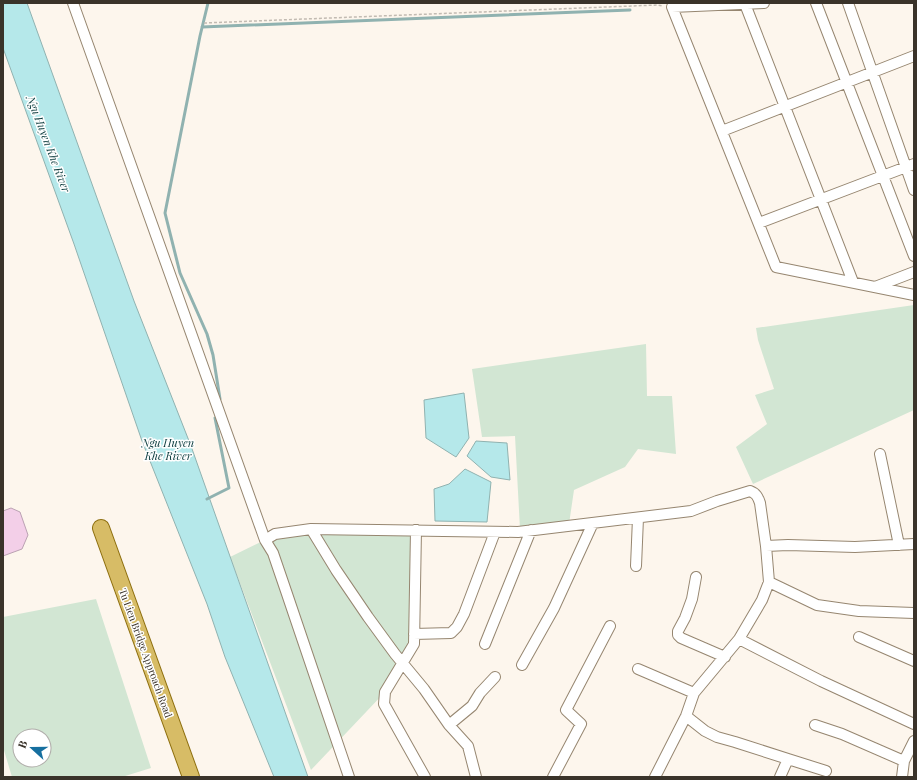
<svg xmlns="http://www.w3.org/2000/svg" width="917" height="780" font-family="'Playfair Display',serif">
<style>
.green{fill:#d2e6d3;fill-rule:evenodd}
.water{fill:#b5e8ea;stroke:#90b2b0}
.lines{fill:none;stroke-linecap:round;stroke-linejoin:round}
.stream{stroke:#90b2b0;stroke-width:3}
.building{fill:#f3cfe8;stroke:#bba2b3}
.minor-casing{stroke:#968670;stroke-width:12}
.primary-casing{stroke:#8e6f0f;stroke-width:18}
.path{stroke:#c2bbb2;stroke-width:1.5;stroke-dasharray:3 2;stroke-linecap:butt}
.minor{stroke:#fff;stroke-width:10}
.primary{stroke:#d7bc66;stroke-width:16}
.labels{text-anchor:middle;dominant-baseline:central;stroke-width:3;stroke-linejoin:round;paint-order:stroke}
.street-label{font-size:10px;fill:#3a332a;stroke:#fff}
.water-label{font-size:11px;font-style:italic;fill:#0c3c3e;stroke:#fff}
</style>
<rect width="100%" height="100%" fill="#fdf6ed"/>
<path class="green" d="M914,305V410L753,484L736,447L767,424L755,395L774,389L758,340L756,328Z
M646,344L647,396H672L676,454L638,449L625,467L574,490L569,524L520,529L515,436L482,437L472,369Z
M311,529L416,530L414,634L385,692L311,770L230,557L265,540Z
M96,599L151,768L122,777H12L3,747V617ZM20,736H44V760H20Z"/>
<path class="water" d="M3,3H27L134,301L191,446L308,777H274L225,657L207,604L142,441L74,244L3,48Z
M464,393L469,438L456,457L426,438L424,400Z
M476,441L507,443L510,480L491,477L467,456Z
M465,469L491,482L487,522L435,521L434,489L449,484Z"/>
<g class="lines">
<path class="stream" d="M208,3L200,36L165,213L180,273L207,334L213,355L220,399
M202,27L630,10
M207,499L229,488L215,418"/>
</g>
<path class="building" d="M11,508L20,512L28,535L22,549L3,556V511Z"/>
<g class="lines">
<g class="minor-casing">
<path id="minor" d="M73,3L265,540
M764,3L672,7L776,267L914,295
M816,3L914,256
M848,3L914,190
M745,4L853,282
M722,131L914,56
M759,223L914,164
M875,287L914,272
M880,454L899,545
M311,529L336,570L368,617L395,654L424,689L449,725L468,746L476,777
M416,530L414,644L385,692L384,704L425,777
M766,546L788,545L855,547L914,544
M636,566L638,518
M696,577L692,599L685,618L678,631V635L681,638L725,657
M769,582L817,605L859,611L914,613
M414,634L451,633L457,627L464,614L495,532
M859,637L914,661
M739,639L821,681L914,724
M485,644L531,530
M522,665L554,608L593,523
M638,669L694,693
M686,716L705,731L717,737L735,742L788,759L780,777
M449,725L472,706L480,693L495,677
M815,725L842,734L904,761
M788,759L826,771
M349,777L286,591L273,553L265,540L275,534L311,529L518,532L691,511L717,501L750,491C756,493 758,497 760,503L766,546L769,582L762,600L739,639L694,693L686,716L655,777
M553,777L581,724L566,710L610,626
M902,777L904,761L914,741"/>
</g>
<g class="primary-casing">
<path id="primary" d="M101,528L191,777"/>
</g>
<path class="path" d="M204,23L657,5L663,6"/>
<use href="#minor" class="minor"/>
<use href="#primary" class="primary"/>
</g>
<g class="labels">
<g class="street-label">
<text transform="translate(146 653) rotate(70)">Tu Lien Bridge Approach Road</text>
</g>
<g class="water-label">
<text transform="translate(49 144) rotate(69)">Ngu Huyen Khe River</text>
<text x="168" y="442">Ngu Huyen<tspan x="168" dy="13">Khe River</tspan></text>
</g>
</g>
<rect width="917" height="780" fill="none" stroke="#3a332a" stroke-width="8"/>
<g transform="translate(32 748) rotate(291)"><circle r="19" fill="#ffffff" stroke="#b0adaa"/>
<path d="M0-3L7 15L0 10L-7 15Z" fill="#166f9f"/>
<text y="-6" font-size="11" font-weight="bold" text-anchor="middle" fill="#3a332a">B</text>
</g>
</svg>
